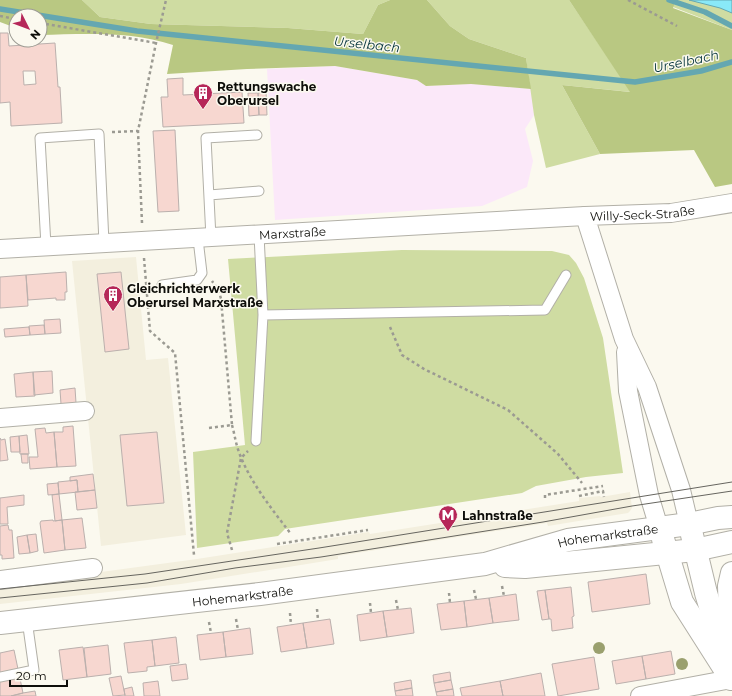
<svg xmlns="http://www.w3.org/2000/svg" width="732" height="696" font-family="Montserrat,sans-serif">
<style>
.commercial{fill:#fbe8f9}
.built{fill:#f3efde}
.green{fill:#cfdca2}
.forest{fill:#b9c882}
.water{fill:#89e9f8;stroke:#64a7b1}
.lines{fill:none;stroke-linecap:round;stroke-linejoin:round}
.stream{stroke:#64a7b1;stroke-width:5.5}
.building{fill:#f7d7d0;stroke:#bbb0ad;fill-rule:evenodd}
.service-casing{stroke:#b2b0a7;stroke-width:11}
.minor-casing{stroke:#b2b0a7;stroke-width:20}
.tertiary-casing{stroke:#b2b0a7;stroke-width:24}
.path{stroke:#9b9a92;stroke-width:2.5;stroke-dasharray:3 3;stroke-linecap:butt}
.service{stroke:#fff;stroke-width:9}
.minor{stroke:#fff;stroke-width:18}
.tertiary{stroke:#fff;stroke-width:22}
.tram{stroke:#66655f;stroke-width:1}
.tree{fill:#9aa06e}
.labels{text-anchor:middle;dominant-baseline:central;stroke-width:3;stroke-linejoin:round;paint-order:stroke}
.poi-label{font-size:12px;font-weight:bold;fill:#0e0e0a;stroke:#fbf9ef;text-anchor:start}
.street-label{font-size:12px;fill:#0e0e0a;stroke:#fbf9ef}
.water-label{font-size:13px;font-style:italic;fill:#03333a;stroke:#fbf9ef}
</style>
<rect width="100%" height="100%" fill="#fbf9ef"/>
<path class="commercial" d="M335,66L417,80L426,86L471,84L531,89L534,115L525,129L533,161L527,187L482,206L275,220L267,69Z"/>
<path class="built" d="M136,257L146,360L168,358L186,535L101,546L72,261Z
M630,492L632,508L630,511L628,513L603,517L548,526L547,523L338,556V559L181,584L0,604V583L101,572L197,559L369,532L370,534L579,501V498L600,496L601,497Z"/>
<path class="green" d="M82,0H390L378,5L363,34L288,28L151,24L100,17Z
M427,0H569L631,92L562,85L600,154L546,168L534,115L526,58L469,39L450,26Z
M676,0H732V30L673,7Z
M402,250L552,251L569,255L576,263L584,278L603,338L623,473L586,477L536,486L522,493L285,529L278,536L197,548L193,452L245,445L228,259Z"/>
<path class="forest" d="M0,0H82L100,17L151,24L288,28L363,34L378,5L390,0H427L450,26L469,39L526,58L531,89L471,84L426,86L417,80L335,66L247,69L167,74L173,45C131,31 84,34 40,35V16H16V28L0,22Z
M569,0H676L673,8L732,30V184L715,187L694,150L600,154L562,85L630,92Z"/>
<path class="water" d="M689,0H732V13L720,8Z"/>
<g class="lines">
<path class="stream" d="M669,0L705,12L732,26
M0,9L137,31L635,82L701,71L732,62"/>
</g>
<path class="building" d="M0,33H8L9,46L55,43L58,87H60L62,123L11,126L10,102L0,103ZM23,71H35L36,84L24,85Z
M183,78V95L242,92L244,123L163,127L161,97H168L167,79Z
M266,92L267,115H259L258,93Z
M248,93H258L259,115L249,116Z
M175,130L179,211L158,212L153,131Z
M66,272L67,292H65V300H56V298L28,300L26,275Z
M121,272L129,349L105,352L97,274Z
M26,275L28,306L0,308V277Z
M60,319L61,333L45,334L44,320Z
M44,325L45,334L30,335L29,326Z
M29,327L30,335L5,337L4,329Z
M52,371L53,393L34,395L33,372Z
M33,372L35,396L16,397L14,374Z
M75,388L76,403L61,404L60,390Z
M73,426L76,466L57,467L54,432H63V427Z
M45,428L46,433L54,432L57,467L30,469L29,457H38L35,429Z
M157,432L164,503L127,506L120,435Z
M27,435L29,454H20L19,436Z
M19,436L20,452H11L10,437Z
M0,438L1,440L5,439L8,460L0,461Z
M21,454H28V463H22Z
M93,474L95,490L78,492L77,480L70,481V477Z
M77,480L78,492L59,494L58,482Z
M58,483L59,494L48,495L47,484Z
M95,490L97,508L77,510L75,492Z
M59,494L62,520L55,521L52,495Z
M24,495V505L7,507L8,524H0V498Z
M82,518L86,548L65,550L62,520Z
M53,520V521L62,520L65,550L44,553L40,523L41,521Z
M8,525L9,530H12L14,558L2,559V555H0V526Z
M36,534L38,551L30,553L27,535Z
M27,535L30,553L19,554L17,537Z
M646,574L650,604L592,612L588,582Z
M571,587L574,616L572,617L573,628L552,631L551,619H549L545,590Z
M545,590L549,619L542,620L537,591Z
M516,594L519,620L493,623L489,598Z
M489,598L493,623L467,627L464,601Z
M464,601L467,627L441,630L437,604Z
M411,608L414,633L387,637L383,611Z
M383,611L387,637L360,641L357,615Z
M330,619L334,644L307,648L303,623Z
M303,623L307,648L281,652L277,627Z
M250,628L253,654L226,657L223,632Z
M223,632L226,657L200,660L197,635Z
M176,637L179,663L155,666L152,640Z
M152,640L155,666L147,667V671L128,673L124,643Z
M108,645L111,674L87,677L84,648Z
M83,647L87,677L63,680L59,650Z
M14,650L23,693L11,696H0V653Z
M671,651L675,674L646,679L642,656Z
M642,656L646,679L616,684L612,661Z
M594,657L599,689L558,696L552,664Z
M186,664L188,679L172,681L170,666Z
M450,672L451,680L434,683L433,675Z
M541,673L545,696H503L500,681Z
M121,676L125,695L113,696L109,678Z
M411,680L412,688L395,691L394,683Z
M451,680L453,689L436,692L434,683Z
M158,681L160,696H144L143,683Z
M500,681L503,696H462L460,688Z
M132,687L134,696H125L124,689Z
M412,688L413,696H396L395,691Z
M453,689L454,696H437L436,692Z
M35,691L36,696H11L23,693Z"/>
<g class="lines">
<g class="service-casing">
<path id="service" d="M209,195L259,191
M259,235L263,315L545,310L566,275
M211,238L206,138L257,135
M46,246L40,138L99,134L104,243
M162,285L197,280L202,273L198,239
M256,441L263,315
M0,677L34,670L27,620"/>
</g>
<g class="minor-casing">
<g id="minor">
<path id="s1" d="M0,249L585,216"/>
<path d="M626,352L628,391L649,495L659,528"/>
<path d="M0,418L85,411"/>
<path id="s2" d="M689,524L681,490L647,387L624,339L585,216L671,213L732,203"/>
<path d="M0,580L93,568"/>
<path d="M640,696L731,679"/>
</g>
</g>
<g class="tertiary-casing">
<g id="tertiary">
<path d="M692,535L706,593L725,656"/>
<path d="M663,539L682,602L731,679"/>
<path d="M505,566L525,567L695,550L732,542"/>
<path id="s3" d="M0,623L260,594L485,564L568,540L689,524L718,518L732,517"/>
<path d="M731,649L729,586L732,573"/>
</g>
</g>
<path class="path" d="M628,0L677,26
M0,16L16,19
M40,23L156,43
M112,132L138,131
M142,223L138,131L156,43L166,0
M144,258L150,331L175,353L194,555
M390,327L402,355L424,369L508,410L558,454L582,483
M232,425C234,432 235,439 237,446C246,477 271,508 291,534
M209,428L232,425L221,299L219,291L212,281
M579,496L603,491L604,497
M545,498V495L603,486
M277,544L368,530
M232,550L227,533L241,458L248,451
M502,586L504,596
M474,590L476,599
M449,593L450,603
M396,600L398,610
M370,603L371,613
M317,609L318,620
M290,613L291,625
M236,619L238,630
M209,622L211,633"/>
<use href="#service" class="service"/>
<use href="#minor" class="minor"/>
<use href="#tertiary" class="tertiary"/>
<path class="tram" d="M0,589L145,574L319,548L732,482
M0,598L147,583L235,568L321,557L543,522L632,506L732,491"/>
</g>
<g class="tree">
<circle cx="599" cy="648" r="6"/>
<circle cx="682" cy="664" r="6"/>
</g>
<defs>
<g id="building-pin" transform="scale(1)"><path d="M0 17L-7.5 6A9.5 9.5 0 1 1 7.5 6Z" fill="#b62759" stroke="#fbf9ef"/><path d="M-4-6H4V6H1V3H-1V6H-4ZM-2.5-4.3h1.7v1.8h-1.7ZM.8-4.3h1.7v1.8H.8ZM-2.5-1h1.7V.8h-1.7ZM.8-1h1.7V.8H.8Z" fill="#fff"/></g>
<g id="metro-pin" transform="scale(1)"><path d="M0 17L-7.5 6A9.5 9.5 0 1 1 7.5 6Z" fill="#b62759" stroke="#fbf9ef"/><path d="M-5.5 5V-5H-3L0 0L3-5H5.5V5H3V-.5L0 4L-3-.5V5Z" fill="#fff"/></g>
</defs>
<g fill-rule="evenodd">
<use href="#building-pin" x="203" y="93"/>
<use href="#building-pin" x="113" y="295"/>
<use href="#metro-pin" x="448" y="515"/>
</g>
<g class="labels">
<g class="poi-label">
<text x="217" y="86">Rettungswache<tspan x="217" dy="14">Oberursel</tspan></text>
<text x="127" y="288">Gleichrichterwerk<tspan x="127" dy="14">Oberursel Marxstraße</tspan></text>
<text x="462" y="515">Lahnstraße</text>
</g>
<g class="street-label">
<text stroke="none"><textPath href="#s2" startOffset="383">Willy-Seck-Straße</textPath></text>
<text stroke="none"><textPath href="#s1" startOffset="293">Marxstraße</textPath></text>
<text stroke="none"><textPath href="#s3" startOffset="615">Hohemarkstraße</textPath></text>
<text stroke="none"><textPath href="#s3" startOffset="244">Hohemarkstraße</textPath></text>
</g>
<g class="water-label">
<text transform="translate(367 44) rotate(6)">Urselbach</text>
<text transform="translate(686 61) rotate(-12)">Urselbach</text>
</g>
</g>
<g transform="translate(28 28) rotate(132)"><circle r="19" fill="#fbf9ef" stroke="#9c9b93"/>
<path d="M0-3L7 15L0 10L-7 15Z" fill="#b62759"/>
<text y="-6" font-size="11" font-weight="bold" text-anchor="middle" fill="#0e0e0a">N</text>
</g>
<path d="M10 680v6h57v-6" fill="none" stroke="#0e0e0a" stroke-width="2"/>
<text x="16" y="680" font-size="12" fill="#0e0e0a" stroke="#fbf9ef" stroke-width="3" paint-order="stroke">20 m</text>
</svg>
